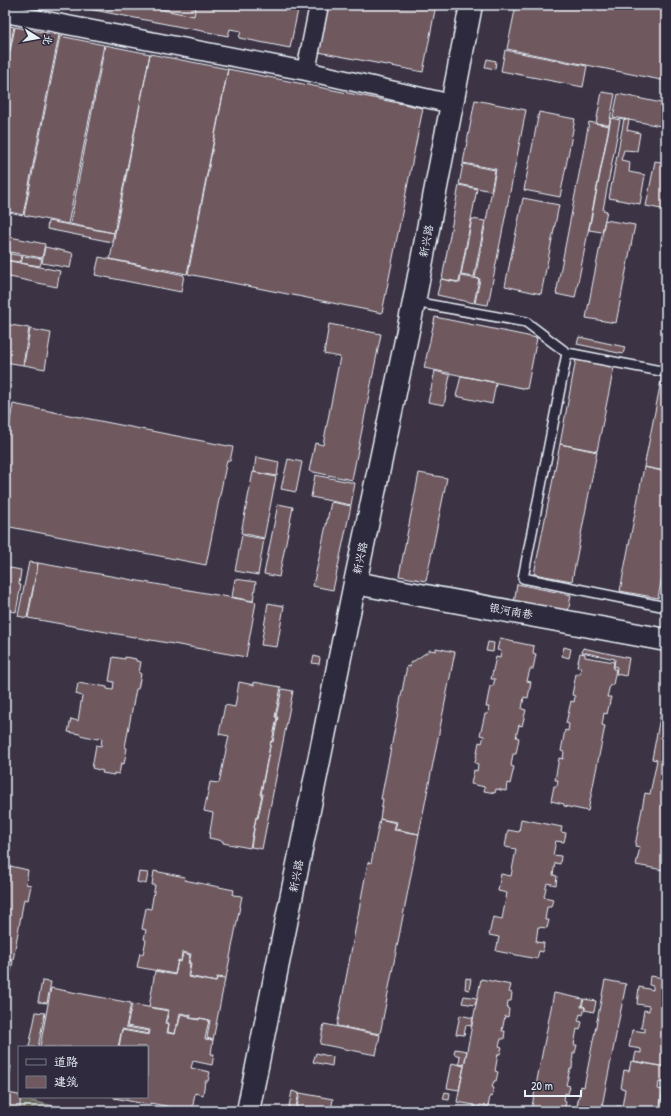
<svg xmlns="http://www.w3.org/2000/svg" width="671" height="1116" font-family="'Patrick Hand','LXGW WenKai TC',sans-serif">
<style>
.green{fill:#66685a;stroke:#a7aca9}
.building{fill:#6f585e;stroke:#e8f1f8}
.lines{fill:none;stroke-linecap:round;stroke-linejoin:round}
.service-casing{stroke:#e8f1f8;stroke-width:12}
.minor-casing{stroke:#e8f1f8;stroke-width:21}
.tertiary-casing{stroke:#e8f1f8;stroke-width:25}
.service{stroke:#2f2a3d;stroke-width:9}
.minor{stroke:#2f2a3d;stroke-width:18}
.tertiary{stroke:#2f2a3d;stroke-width:22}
.labels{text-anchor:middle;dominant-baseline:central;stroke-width:3;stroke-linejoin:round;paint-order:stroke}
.street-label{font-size:11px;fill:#e8f1f8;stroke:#2f2a3d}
</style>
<rect width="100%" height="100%" fill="#3c3344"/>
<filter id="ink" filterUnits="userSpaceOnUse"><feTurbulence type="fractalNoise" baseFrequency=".025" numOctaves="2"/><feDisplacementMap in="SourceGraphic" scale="8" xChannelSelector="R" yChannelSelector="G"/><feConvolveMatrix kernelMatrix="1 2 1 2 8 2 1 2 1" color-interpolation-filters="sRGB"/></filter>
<g filter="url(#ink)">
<path class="green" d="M5,1095L76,1111H5Z"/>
<path class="building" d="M68,5H299L290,48L239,38L241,31L230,29L228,36Z
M138,5H196L194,16Z
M322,5H436L423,72L313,51Z
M516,5H666V81L507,49Z
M5,25L14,27L5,70Z
M15,27L59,35L23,215L5,211V76Z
M60,36L104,45L68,224L24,215Z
M105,45L150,54L114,233L70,224Z
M505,50L587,66L583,87L501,71Z
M150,54L228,69L187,274L110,259Z
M487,59L496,61L495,69L485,67Z
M228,69L423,108L382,313L188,274Z
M602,92L615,94L609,125L596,123Z
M618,94L666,104V127L613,117Z
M475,100L526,110L488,305L475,303L480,279L475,278L496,169L463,163Z
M539,112L575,119L560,197L524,190Z
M611,118L620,120L603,210L607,211L602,232L589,230Z
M624,119L629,120L627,130L640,133L637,151L624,150L621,160L630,162L629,172L645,175L640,204L609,198Z
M589,122L609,126L575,298L556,294Z
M666,143V159L662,158Z
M655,161L666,163V210L646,206Z
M463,164L495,170L491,191L459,184Z
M459,185L477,189L459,282L442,279Z
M523,198L559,205L541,294L505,286Z
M472,219L485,221L474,277L461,275Z
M605,220L635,225L616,323L586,318Z
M48,221L114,233L112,242L47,229Z
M5,236L45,244L42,258L5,251Z
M45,247L73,253L70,268L42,263Z
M6,253L22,256L20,262L5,260Z
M23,256L42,259L40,266L21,263Z
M99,257L184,275L181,292L95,275Z
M5,260L60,271L57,287L5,276Z
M461,276L479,279L474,303L437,295L441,279L460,283Z
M435,317L537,338L527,389L424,368Z
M5,324L29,328L23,365L5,362Z
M329,324L381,334L352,480L309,471L315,443L323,445L340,357L324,354Z
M30,329L51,333L45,369L24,365Z
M579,337L625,347L623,354L577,344Z
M576,359L614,367L597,451L560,444Z
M435,371L450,375L444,405L428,402Z
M461,376L496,383L492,404L456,396Z
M662,376L666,377V471L644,467Z
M13,404L233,447L230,461L227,460L206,565L5,526V448Z
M560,444L597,452L572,581L534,574Z
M256,457L279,462L277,476L254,472Z
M288,459L302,462L296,492L281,489Z
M644,467L666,472V555L658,598L620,591Z
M253,472L276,477L264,538L241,533Z
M419,473L447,478L426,581L399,576Z
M315,475L355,483L351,505L311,497Z
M331,502L351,506L333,590L313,586Z
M278,504L293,507L279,577L264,574Z
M242,535L264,539L258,575L235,571Z
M29,562L38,563L27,618L18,616Z
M38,563L256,602L246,657L28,618Z
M5,567L21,570L19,585H21L16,612L5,610Z
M235,579L256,582L253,601L232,597Z
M517,584L571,595L568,613L514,603Z
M268,603L284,606L277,647L261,645Z
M500,638L505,639V640L534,646L533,653L536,654L533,669H530L527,681L531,682L528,698L524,697L522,709L526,710L522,726L519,725L516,737L519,738L516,754H513L511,766L514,767L510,784L507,783L506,791L496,789L495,793L484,791L485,787L471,784L474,770L477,771L478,764L475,763L479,742L482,743L484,736L480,735L485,714H488L489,707H486L490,686H493L495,679H491L496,657L500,658L501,651L497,650Z
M488,642L494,643L493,652L486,651Z
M564,647L571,649L569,658L562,656Z
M436,648L455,652L419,834L395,829L397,822L380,819L383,799H381L407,666L410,667L411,663L430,650L436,651Z
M583,648L629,658L626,676L616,674L617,667L614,666L615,659L582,652Z
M580,653L585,654V657L614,662L613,669H616L613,685H610L607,697H611L607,714L604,713L602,725L605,726L588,811L564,806V804L551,801L554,786H557L558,780H555L559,758L563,759L564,752L561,751L565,730L568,731L569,724L566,723L571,701L574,702L575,696L572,695L576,674H580L581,667H577Z
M314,656L320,658L319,664L312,663Z
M113,657L125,659V657L136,659V661L141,662L139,673L141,674L138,689H136L125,747L127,748L124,764L121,763L119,774L114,773V775L102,773L103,771L92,768L96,745L101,746L102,738L99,737L98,739L80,735V734L68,732L71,719L78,721L82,696L76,694L78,683L90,685V684L107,687V689L113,690L114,682L109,681Z
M239,682L254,685V682L281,687L275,717L277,718L272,741H271L260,795H262L257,818L256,817L250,848L223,843V841L209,838L213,813L204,811L210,782L219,783L229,736L219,734L225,705L235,707Z
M282,689L293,691L262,849L251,847L256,818H258L263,794H261L271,741L273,742L278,717H276Z
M662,707L666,708V868L664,867L663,870L636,865L640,847L635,846L645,793L650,794L657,760L652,759Z
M380,819L396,823L394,830L419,834L380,1034L337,1026L368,862L371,863Z
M521,819L562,827L561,832L566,833L564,842L556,841L553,855L561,856L560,864L555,863L553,875L557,876L556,885L547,883L544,897L553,899L551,907H547L545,920H549L547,928L538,927L536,942L544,943L543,952L539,951L537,959L496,951L499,937L489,935L493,917L502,919L507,893L498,891L501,874L511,876L516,849L505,847L508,830L519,832Z
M10,866L28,870L26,884L31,885L28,900L24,899L13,960L5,959V891H6Z
M154,871L185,877L184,880L234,890L233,895L242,896L226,978L217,977L216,982L189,976L191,963H189L191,954L182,952L181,961L178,960L175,974L137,967L140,953L143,954L146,940L144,939L146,930L142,929L146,908L151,909L155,885H152Z
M139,872L148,873L146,884L137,882Z
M183,953L190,955L188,963L190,964L188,977L216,982L217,978L225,979L213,1040L207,1038L210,1020L199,1018V1019L190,1018L191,1015L180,1013L178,1025H176L175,1034L168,1032L169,1023H166L169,1010L149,1007L155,971L175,975L178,961L181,962Z
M5,960L13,961L5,1002Z
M650,976L666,978V1067L634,1061L636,1052L641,1053V1049L629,1047L632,1030L645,1032V1028H641L644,1010L649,1011V1006L637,1004L639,987L653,990V986L649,985Z
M466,978L471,979L469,990L465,989Z
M481,979L511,985L509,992L512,993L511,1001H508L507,1008L509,1009L508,1017L505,1016L502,1031H505L504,1039H501L499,1046L502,1047L500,1054H498L495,1071L498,1072L496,1081H494L492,1087L494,1088L492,1097L490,1096L488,1107L480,1105L479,1108L474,1107V1105L457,1102Z
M605,980L626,984L601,1111H576L581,1086L584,1087Z
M42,981L51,982L47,1003L38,1002Z
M51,988L131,1003L126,1027L149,1031V1034L122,1029L118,1047H40Z
M554,993L583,999L581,1007H585L583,1015L580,1014L578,1021L582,1022L580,1030L577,1029L574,1045H577L575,1053H573L572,1069H570L566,1085L570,1086L568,1094L565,1093L564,1101L566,1102L564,1111H531Z
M464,996L477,998L475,1005L462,1003Z
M584,999L596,1001L594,1012L585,1010V1007L582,1006Z
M132,1004L168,1011L165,1023L169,1024L167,1033L175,1034L177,1026H178L181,1014L190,1016L189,1018L199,1020L200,1018L209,1020L205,1039L213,1040L211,1054H214L212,1065L193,1061L191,1068L210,1072L208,1081H205L203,1095L195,1093L192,1111L150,1103V1105L114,1098V1097H147V1047H119L122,1030L149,1035L150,1030L127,1026Z
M36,1012L45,1013L38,1047H29Z
M460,1015L473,1018L471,1026L466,1025L464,1035L456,1034Z
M324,1024L380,1035L376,1055L320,1044Z
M455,1049L467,1051L464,1065L459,1064L460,1056L454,1054Z
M316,1053L333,1057L332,1066L313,1062Z
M631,1061L666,1067L664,1083L659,1082L658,1089L663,1090L659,1111H617V1106L622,1107L625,1089L621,1088L624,1070L629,1071Z
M452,1063L464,1066L459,1090L447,1088Z
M5,1065L11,1066L5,1100Z
M292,1091L299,1093L295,1111H288Z
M445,1092L450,1093L449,1100L443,1099Z
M7,1093L19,1095V1097H21L19,1111H5V1104Z
M300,1093L333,1099L331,1111H296Z"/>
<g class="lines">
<g class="service-casing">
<path id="service" d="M414,302L526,322L567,353L666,372
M567,353L523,578L666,607"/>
</g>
<g class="minor-casing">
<path id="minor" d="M5,13L306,71L452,104
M306,71L319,5"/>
</g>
<g class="tertiary-casing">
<path id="tertiary" d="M355,583L666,640
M248,1111L355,583L414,302L471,5"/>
</g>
<use href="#service" class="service"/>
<use href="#minor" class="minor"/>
<use href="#tertiary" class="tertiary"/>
</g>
</g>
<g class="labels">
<g class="street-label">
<text transform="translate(426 241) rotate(-79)">新兴路</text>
<text transform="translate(360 558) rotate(-78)">新兴路</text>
<text transform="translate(511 611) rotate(10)">银河南巷</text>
<text transform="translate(296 876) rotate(-79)">新兴路</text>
</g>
</g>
<rect width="671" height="1116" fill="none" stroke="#2f2a3d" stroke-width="20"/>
<rect x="10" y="10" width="651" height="1096" fill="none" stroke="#e8f1f8" stroke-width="1.5" filter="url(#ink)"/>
<rect x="18" y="1046" width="130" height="52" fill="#2f2a3d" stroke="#797a88"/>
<rect x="26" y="1059" width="20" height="6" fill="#2f2a3d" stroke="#797a88"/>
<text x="54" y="1066" font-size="12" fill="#e8f1f8">道路</text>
<rect x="26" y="1076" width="20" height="12" fill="#6f585e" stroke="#797a88"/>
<text x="54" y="1086" font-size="12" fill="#e8f1f8">建筑</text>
<g transform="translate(38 38) rotate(101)" stroke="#2f2a3d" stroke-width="3" paint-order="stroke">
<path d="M0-3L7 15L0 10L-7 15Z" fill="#e8f1f8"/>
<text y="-6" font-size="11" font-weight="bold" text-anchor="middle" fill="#e8f1f8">北</text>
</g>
<path d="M525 1090v6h56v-6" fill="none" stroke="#e8f1f8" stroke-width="2"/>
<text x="531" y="1090" font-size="12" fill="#e8f1f8" stroke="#2f2a3d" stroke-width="3" paint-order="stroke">20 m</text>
</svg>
